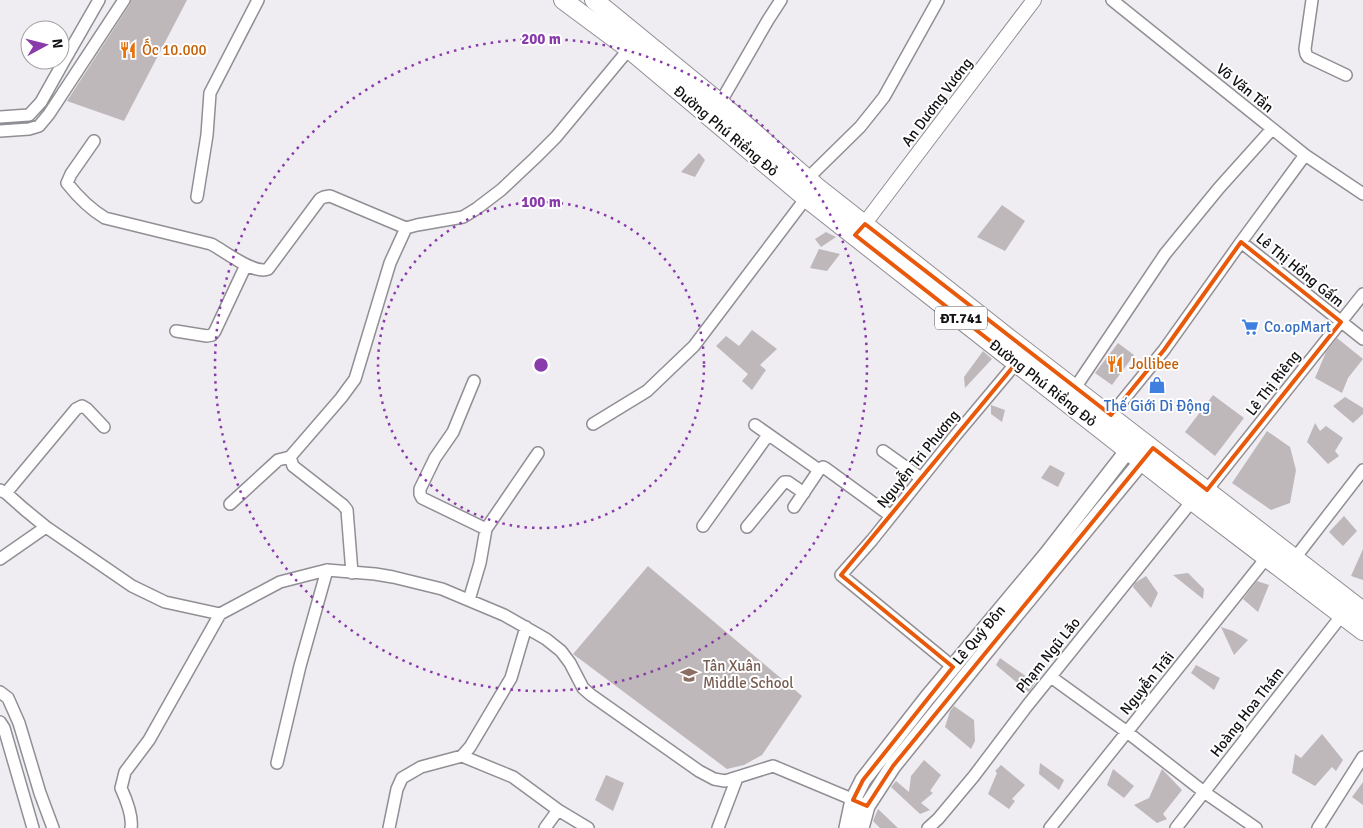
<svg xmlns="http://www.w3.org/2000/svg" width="1363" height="828" font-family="Signika,sans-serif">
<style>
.building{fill:#bfb8bb}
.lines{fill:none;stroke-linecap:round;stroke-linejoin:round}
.minor-casing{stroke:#918e94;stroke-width:14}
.tertiary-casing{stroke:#918e94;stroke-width:16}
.secondary-casing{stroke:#918e94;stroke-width:18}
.primary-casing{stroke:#918e94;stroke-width:20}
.minor{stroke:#fff;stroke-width:11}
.tertiary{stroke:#fff;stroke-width:14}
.secondary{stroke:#fff;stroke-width:15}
.primary{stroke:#fff;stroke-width:18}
.marked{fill:none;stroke:#e8590c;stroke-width:4;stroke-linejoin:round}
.ring{fill:none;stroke:#893bab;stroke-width:2.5;stroke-dasharray:2.5 5}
.labels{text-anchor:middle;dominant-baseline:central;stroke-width:4;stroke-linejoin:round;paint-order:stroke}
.shield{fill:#fff;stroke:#59585a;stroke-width:1}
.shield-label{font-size:14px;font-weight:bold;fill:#121113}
.food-label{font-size:15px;fill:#c56008;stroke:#fff;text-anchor:start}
.street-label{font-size:15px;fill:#121113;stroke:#fff}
.shop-label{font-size:15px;fill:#366cbe;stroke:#fff;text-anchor:start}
.education-label{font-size:15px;fill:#785e54;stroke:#fff;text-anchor:start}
.centre{fill:#893bab;stroke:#fff;stroke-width:2.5}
.ring-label{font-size:15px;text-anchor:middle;font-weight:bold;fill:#893bab;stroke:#fff;stroke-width:4;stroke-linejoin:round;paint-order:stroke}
</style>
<rect width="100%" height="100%" fill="#efecf2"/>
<path class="building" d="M131,0H187L124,121L67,101L130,4Z
M699,153L705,160L695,177L681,172Z
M1002,205L1025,221L1005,251L977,237Z
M826,232L836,237L821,247L815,239Z
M819,249L840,254L827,271L810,268Z
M752,330L777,349L760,365L766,370L752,390L742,381L748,374L716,346L726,336L739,346Z
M1337,338L1363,359L1348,378L1342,393L1315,378L1326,352Z
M1118,343L1134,355L1112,385L1095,373Z
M983,351L992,359L965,388L964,377Z
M1213,395L1244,418L1215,456L1185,432Z
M1345,397L1363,408V414L1353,423L1333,406Z
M991,405L1005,410L1002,422L991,414Z
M1315,423L1320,431L1326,426L1343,438L1335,451L1339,456L1328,464L1307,442Z
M1267,431L1290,447L1296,470L1290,503L1271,510L1232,483Z
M1050,465L1065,473L1058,487L1041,478Z
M1344,516L1357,531L1343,546L1329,532Z
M1363,549V580L1351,576Z
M648,566L802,696L762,755L744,765L727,769L573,654Z
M1188,573L1204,589L1203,599L1173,575Z
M1146,576L1158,593L1151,608L1133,587L1135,583Z
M1257,581L1269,585L1258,612L1243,599Z
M1221,627L1233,631L1248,640L1234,655Z
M1000,658L1027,677L1029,673L1035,683L1029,692L1021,687V686L996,665Z
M1196,665L1220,678L1214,690L1191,673Z
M954,706L974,720L975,741L971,749L945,727L950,711Z
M1322,734L1343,760L1336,771L1332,767L1315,786L1292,773L1295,754L1301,758Z
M924,760L941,775L930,791L933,793L921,803L930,810L920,814L891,787L896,781L909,792L911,776Z
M1040,763L1064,780L1059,790L1039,774Z
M1001,765L1025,785L1012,799L1015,801L1009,809L988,794L997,773L995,771Z
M1113,769L1134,786L1124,798L1107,785Z
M1162,769L1182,790L1163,814L1167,819L1157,823L1134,805L1149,798Z
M606,775L624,783L613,811L595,800Z
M1363,782V805L1352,797Z
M878,809L898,828H880L873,821Z"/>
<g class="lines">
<g class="minor-casing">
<path id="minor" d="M1112,0L1305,155L1363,194
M1312,0L1305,49L1306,54L1308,57L1346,75
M720,103L768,20L781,0
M0,117L29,115L41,102L64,61L99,0
M0,131L29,129L39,126L49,114L124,0
M94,141L71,174L67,183C78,197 90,209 105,218L211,244C225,251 254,275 268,269L320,199L324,197L330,196L406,228
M807,179L860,127L884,97L938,0
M197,197L207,135L210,93L258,0
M1241,242L1363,339
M176,331L207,336L212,335L215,331L246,265
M474,381L453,432L435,458L420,489V494L422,498L486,529
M1075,388L1165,254L1219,188L1272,129
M1111,415L1164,350L1241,242L1305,155
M593,424L647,391L694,346L806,198
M755,425L819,470
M883,451L921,478
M290,457L293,466L343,505L347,510L352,573
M0,490L6,493L24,509L46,527L132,586L165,602L220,614
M1207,490L1363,294
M6,493L76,409L82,406L87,409L104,427
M230,504L278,460L290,457L341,398L355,379L390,263L406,228L417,225L463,217L476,209L501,190L535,158L556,137L629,49
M794,507L819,470L823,467L825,468L891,516
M703,526L768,435
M747,527L784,482H788L804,493
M1295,558L1363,470
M0,559L46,527
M469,600L480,563L486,529L538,453
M953,667L841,575L872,540L955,436L1017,362
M1051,677L1127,732L1204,792L1256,828
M0,692L8,698L19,723L40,793L53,828
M0,722L4,728L33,828
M462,756L513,777L558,810L588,828
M277,763L300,666L327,570
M131,828C133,816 126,799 121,788L125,772L149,740L220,614L280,582L315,573L327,570L375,574L393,577L442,589L504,615L546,639L561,651L570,663L583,688L591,695L699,771L714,779L725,781L773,766L859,802
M389,828L397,789L402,778L421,767L462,756L470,747L511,678L526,627
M545,828L558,810
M718,828L737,778
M928,828L938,819L974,776L1027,706L1192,501
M1050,828L1267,557
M1176,828L1342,615
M1318,828L1363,757"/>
</g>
<g class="tertiary-casing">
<path id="tertiary" d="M859,231L1034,0"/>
</g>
<g class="secondary-casing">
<path id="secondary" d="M847,828L853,800L863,780L927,698L1047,554L1128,450
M861,828L867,806L893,766L1003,630L1142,461"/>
</g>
<g class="primary-casing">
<path id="primary" d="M563,0L629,49L806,198L1192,501L1363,631
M594,0L720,103L817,187L1010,339L1363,611"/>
</g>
<use href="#minor" class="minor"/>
<use href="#tertiary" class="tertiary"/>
<use href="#secondary" class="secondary"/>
<use href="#primary" class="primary"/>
</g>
<path class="marked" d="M865,224L1111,415L1164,350L1241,242L1341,322L1207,490L1153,448L893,766L867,806L853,800L863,780L953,667L841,575L1017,362L855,235Z"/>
<g class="ring">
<circle cx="541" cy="365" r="163"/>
<circle cx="541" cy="365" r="326"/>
</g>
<defs>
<g id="restaurant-bare" transform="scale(1.35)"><path d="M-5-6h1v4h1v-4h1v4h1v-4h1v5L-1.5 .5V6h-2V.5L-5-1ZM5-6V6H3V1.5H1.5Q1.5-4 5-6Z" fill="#e8710a" stroke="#fff" stroke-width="2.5" paint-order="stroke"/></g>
<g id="supermarket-bare" transform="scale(1.35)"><path d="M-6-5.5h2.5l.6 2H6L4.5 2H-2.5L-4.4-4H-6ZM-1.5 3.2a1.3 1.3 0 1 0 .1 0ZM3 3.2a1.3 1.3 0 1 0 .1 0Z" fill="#3f7fe0" stroke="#fff" stroke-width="2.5" paint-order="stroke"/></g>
<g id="shop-bare" transform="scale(1.35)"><path d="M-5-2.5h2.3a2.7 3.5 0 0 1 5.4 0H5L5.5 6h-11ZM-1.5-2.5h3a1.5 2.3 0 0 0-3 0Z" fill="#3f7fe0" stroke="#fff" stroke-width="2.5" paint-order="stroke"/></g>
<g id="school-bare" transform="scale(1.35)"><path d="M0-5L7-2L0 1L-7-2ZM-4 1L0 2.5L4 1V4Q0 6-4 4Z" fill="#8d6e63" stroke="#fff" stroke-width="2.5" paint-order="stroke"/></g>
</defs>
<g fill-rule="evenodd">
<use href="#restaurant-bare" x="128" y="50"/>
<use href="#supermarket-bare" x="1250" y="327"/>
<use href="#restaurant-bare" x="1115" y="364"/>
<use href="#shop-bare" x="1157" y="385"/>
<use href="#school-bare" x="689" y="675"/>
</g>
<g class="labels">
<rect class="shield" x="935" y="306.5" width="52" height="23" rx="4"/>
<g class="shield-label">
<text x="961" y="318">ĐT.741</text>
</g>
<g class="food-label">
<text x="142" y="50">Ốc 10.000</text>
<text x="1129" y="364">Jollibee</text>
</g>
<g class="street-label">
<text transform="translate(1245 88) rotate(39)">Võ Văn Tần</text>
<text transform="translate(937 102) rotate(-53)">An Dương Vương</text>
<text transform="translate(726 131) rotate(40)">Đường Phú Riềng Đỏ</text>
<text transform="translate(1300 270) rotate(39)">Lê Thị Hồng Gấm</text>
<text transform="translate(1043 383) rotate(38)">Đường Phú Riềng Đỏ</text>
<text transform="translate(1273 383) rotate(-52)">Lê Thị Riêng</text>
<text transform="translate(918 459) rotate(-51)">Nguyễn Tri Phương</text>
<text transform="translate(979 635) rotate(-50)">Lê Quý Đôn</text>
<text transform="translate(1048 655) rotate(-51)">Phạm Ngũ Lão</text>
<text transform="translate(1147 683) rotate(-51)">Nguyễn Trãi</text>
<text transform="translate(1247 712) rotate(-52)">Hoàng Hoa Thám</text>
</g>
<g class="shop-label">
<text x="1264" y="327">Co.opMart</text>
<text x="1157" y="406" text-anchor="middle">Thế Giới Di Động</text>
</g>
<g class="education-label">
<text x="703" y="666">Tân Xuân<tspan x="703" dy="17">Middle School</tspan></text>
</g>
</g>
<circle cx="541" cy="365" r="8" class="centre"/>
<g class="ring-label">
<text x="541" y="44">200 m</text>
<text x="541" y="207">100 m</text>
</g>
<g transform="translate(45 45) rotate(83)"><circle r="24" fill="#ffffff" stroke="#a0a0a1"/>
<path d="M0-4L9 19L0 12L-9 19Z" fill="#893bab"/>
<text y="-8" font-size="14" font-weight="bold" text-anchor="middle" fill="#121113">N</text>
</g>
</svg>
